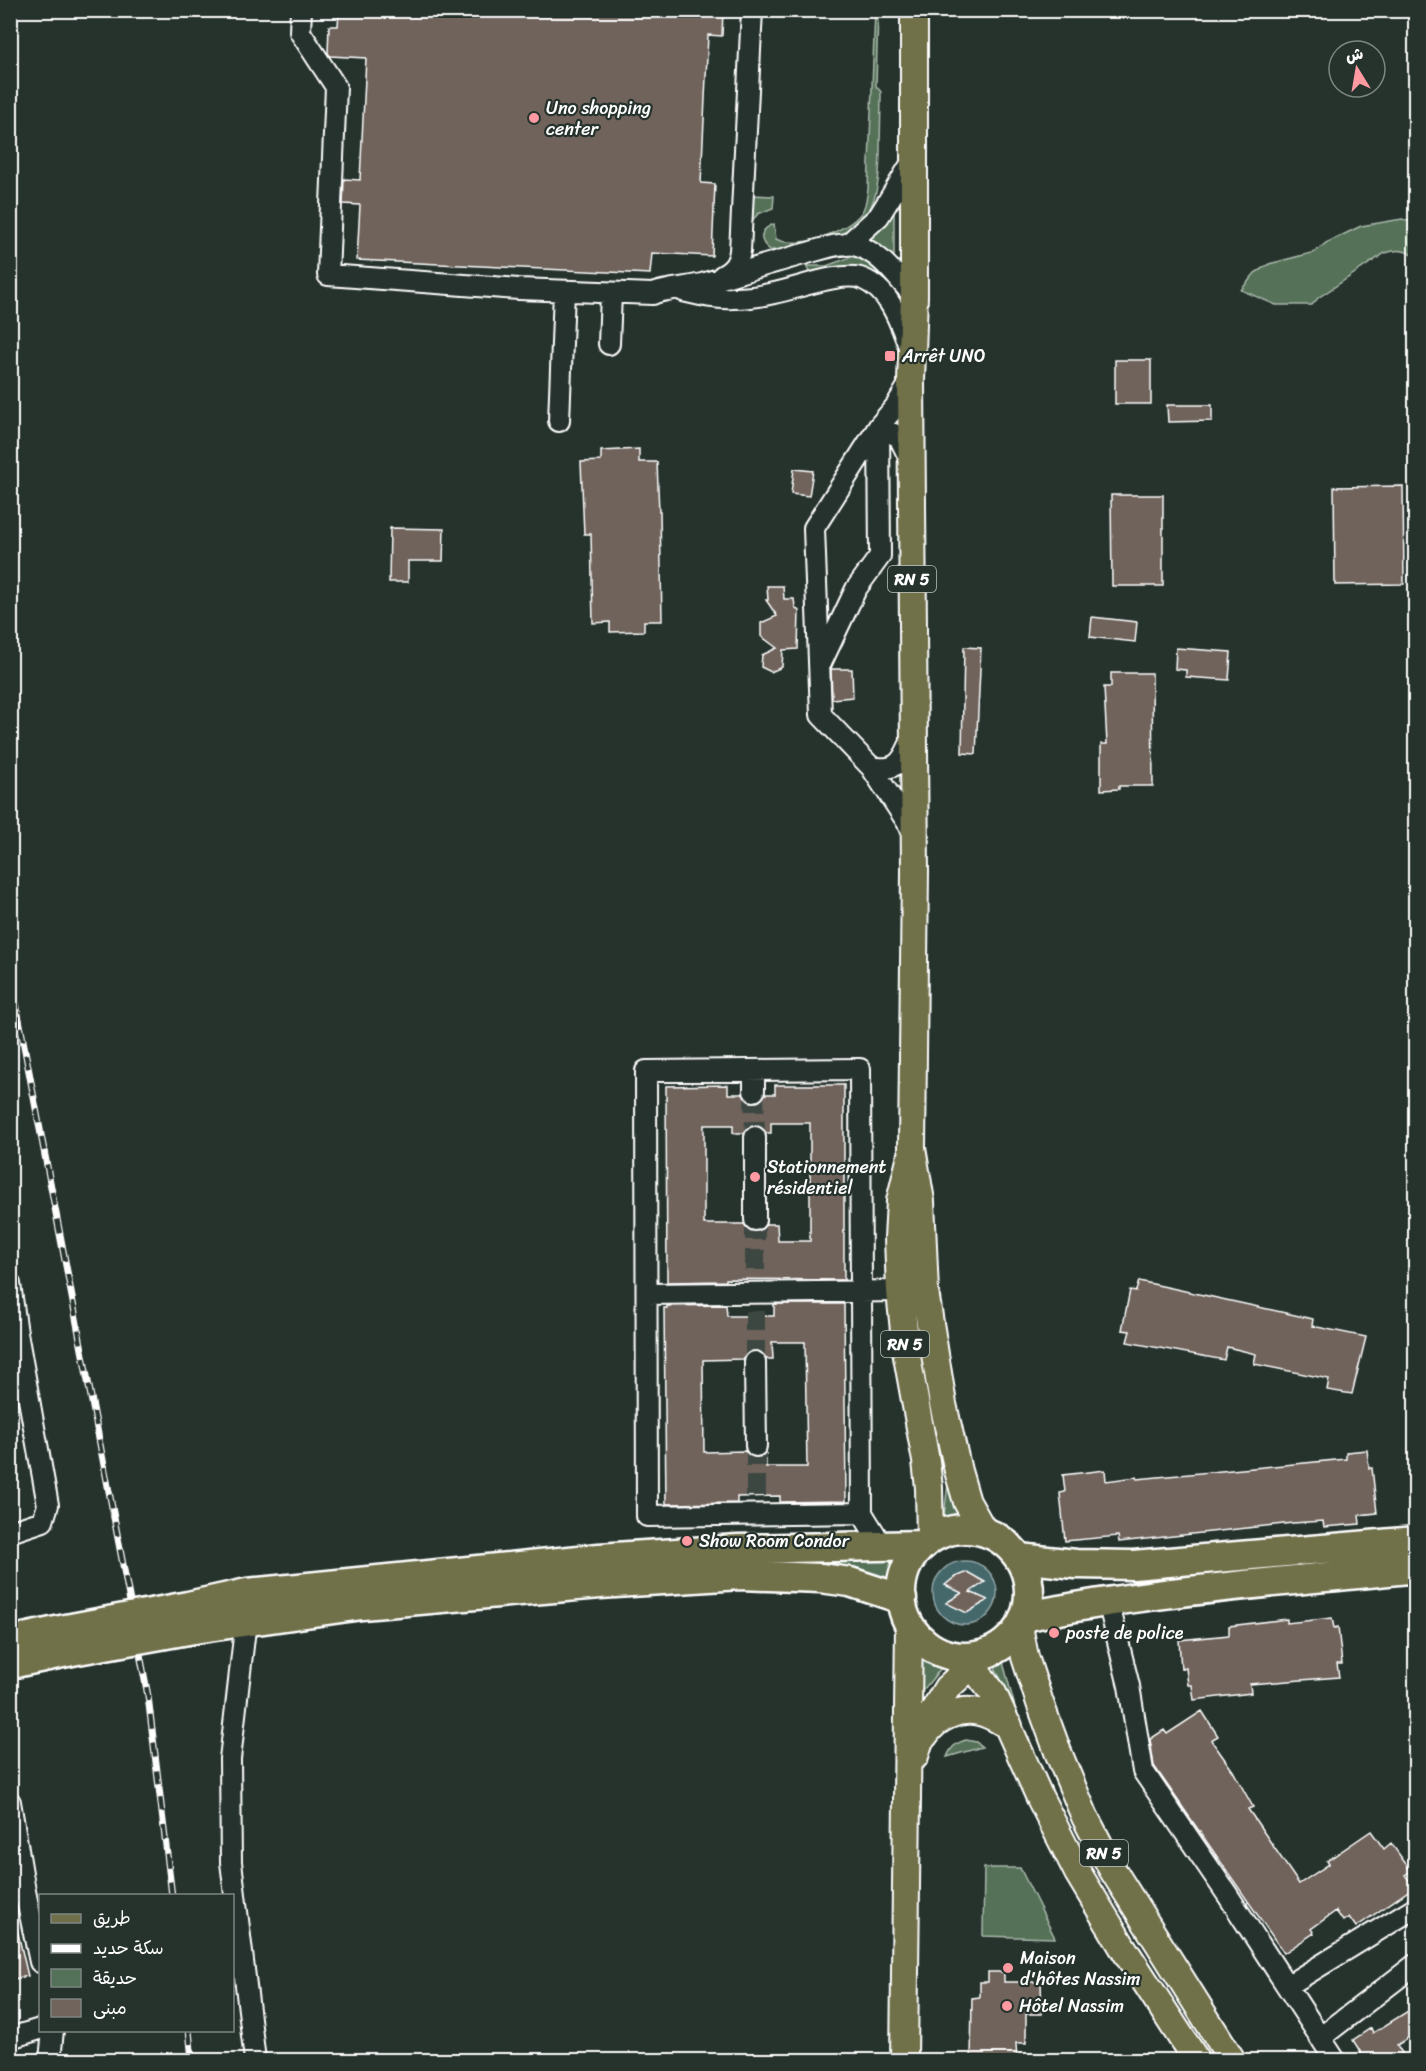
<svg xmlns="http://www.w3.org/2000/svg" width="1426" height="2071" font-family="Sriracha,'Playpen Sans Arabic',sans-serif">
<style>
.green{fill:#547259;stroke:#aab8ac;stroke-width:1.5}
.water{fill:#45686b;stroke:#8fa4a6;stroke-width:1.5}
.building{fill:#70645c;stroke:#fff;stroke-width:1.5;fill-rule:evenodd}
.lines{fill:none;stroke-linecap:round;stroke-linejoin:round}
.minor-tunnel{stroke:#3c4742;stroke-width:20;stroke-dasharray:20 10;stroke-linecap:butt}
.minor-casing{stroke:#fff;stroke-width:24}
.major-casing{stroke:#fff;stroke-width:30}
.highway-casing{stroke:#fff;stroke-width:33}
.minor{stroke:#26332d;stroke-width:20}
.major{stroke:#6f704a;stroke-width:26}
.highway{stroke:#6f704a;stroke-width:28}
.rail-casing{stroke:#fff;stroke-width:7}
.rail{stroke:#26332d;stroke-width:4.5;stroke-dasharray:14;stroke-linecap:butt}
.highway-bridge-casing{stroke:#fff;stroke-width:33;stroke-linecap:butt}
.highway-bridge{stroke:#6f704a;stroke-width:28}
.poi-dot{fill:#ff9aa2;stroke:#26332d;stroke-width:2}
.labels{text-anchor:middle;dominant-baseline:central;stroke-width:4.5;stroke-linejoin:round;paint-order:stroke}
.shield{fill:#26332d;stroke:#bec2c0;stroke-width:1.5}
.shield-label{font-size:16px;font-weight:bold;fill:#fff}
.poi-label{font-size:18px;fill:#fff;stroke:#26332d;text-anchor:start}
</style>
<rect width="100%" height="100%" fill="#26332d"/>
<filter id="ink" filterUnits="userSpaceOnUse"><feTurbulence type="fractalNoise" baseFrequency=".0167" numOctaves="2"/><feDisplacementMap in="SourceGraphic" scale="12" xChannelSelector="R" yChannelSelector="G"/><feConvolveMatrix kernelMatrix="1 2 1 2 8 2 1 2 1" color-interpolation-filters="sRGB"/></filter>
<g filter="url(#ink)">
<path class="green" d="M875,11H878L876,86L881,92C881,112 880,132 880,152C879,205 870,230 815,242C801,245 784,252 770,250C757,240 760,229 774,224L776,239C798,250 848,232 862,212C866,206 867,196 868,189Z
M750,195L774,196L773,208L758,214L748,225Z
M894,211V262L868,240L882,226Z
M1402,219L1415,223V258C1407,249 1396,249 1385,253L1318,298L1312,305H1276L1241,290L1255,273L1269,264L1315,252L1326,243L1361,226Z
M854,256L869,262L889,287L812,277L806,266H826Z
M948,1483L966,1520L943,1524Z
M892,1557L889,1585L813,1564Z
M925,1653L942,1667L919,1695L918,1661Z
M1000,1659L1003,1662L1015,1707L994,1666L995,1661Z
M966,1740L976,1742L982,1747L947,1757C951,1747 956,1743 966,1740Z
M984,1868H1020L1055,1938L983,1936Z"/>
<path class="water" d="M933 1593a32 32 0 1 1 64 0a32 32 0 1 1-64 0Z"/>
<path class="building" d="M339,10H723L722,36L708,35L701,183L715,184L712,256L652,253L650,274L357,260L360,205L343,204L344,179L360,180L366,58L330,56L328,53L329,26H338Z
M1115,360H1151V404H1115Z
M1167,405H1212V421L1168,422Z
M639,449V462H657L659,512H660L662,621H644V631L610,632V622L593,623L591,534H584L581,462L601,461V451Z
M794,469L813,471L809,496L791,494Z
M1403,486L1404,584L1335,585L1334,487Z
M1111,495H1163V586H1112Z
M390,528L444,529L443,561H408V582H389Z
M767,586H783L784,599H794L795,607L799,611L798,649L783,650L782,667L771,672L761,667L762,655L777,648L761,636V623L777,616L766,600H768Z
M1092,617L1137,622L1135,642L1090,637Z
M964,647L981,648L976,754L962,753Z
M1176,648L1231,652L1229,680L1186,677V670L1175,669Z
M831,669H852L853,697L832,699Z
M1111,673H1152L1153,786H1119V789L1101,790V744H1107L1104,687H1111Z
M728,1085V1094H743L748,1101L755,1103L760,1101L765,1094H775V1085H844V1280L726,1279V1281L667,1282L666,1086ZM771,1123H810V1241H778L777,1224H766L761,1230L756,1232L749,1230L744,1224H704V1125H733V1133H744L749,1127L756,1125L761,1127L766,1133H771Z
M1139,1281L1313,1319L1312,1326L1366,1337L1352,1394L1327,1390L1329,1379L1254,1364L1256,1354L1227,1347L1224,1360L1127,1342L1130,1331L1122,1330L1130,1290L1136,1291Z
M774,1304H844L846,1501L780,1502V1496L737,1497V1503L666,1504L664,1308H667V1306L726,1305L727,1316H774ZM772,1342H805L807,1467H766V1453L762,1457L756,1458L750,1456L745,1451L704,1452L703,1360L744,1359L748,1352L754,1350L761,1352L766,1359H773Z
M1367,1450L1369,1468H1372L1377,1513L1359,1515L1360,1524L1324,1527L1323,1521L1293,1523L1119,1542L1118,1536L1065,1541L1060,1493L1065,1492L1063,1475L1105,1470L1106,1481L1136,1477L1137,1479L1346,1459V1452Z
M967,1572L985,1582L970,1592L988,1600L967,1613L946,1603L962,1593L945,1585L955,1577Z
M1332,1618L1334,1628L1338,1627L1342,1664H1337L1339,1677L1250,1684L1251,1693L1194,1700L1192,1685H1188L1186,1668L1181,1669L1179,1640L1229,1635V1626L1287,1619V1623Z
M1202,1711L1218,1736L1211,1740L1233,1771L1253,1807L1248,1809L1299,1884L1329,1864L1327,1861L1371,1831L1384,1849L1391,1843L1411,1871L1405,1875L1414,1887L1356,1927L1349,1917L1343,1921L1336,1911L1311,1929L1314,1933L1284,1953L1154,1766L1150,1739L1164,1730L1167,1734Z
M17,1929L28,1976L10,1980V1930Z
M988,1972H1004V1982H1041L1042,2014H1026V2043H1016L1017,2061H971L972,1998L980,1997V1982H988Z
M1416,2006V2033L1397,2045L1407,2061H1366L1353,2040L1371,2028L1373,2033Z"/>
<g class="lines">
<path class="minor-tunnel" d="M754,1091L755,1137
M755,1220V1281
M755,1311V1362
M756,1446V1499"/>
<g class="minor-casing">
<path id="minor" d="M301,10L300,32L336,87L328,275L519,289L653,294C659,290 691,287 702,284C736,274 770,263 804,254C819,250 839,242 854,245C880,251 897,278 914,296
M847,245L879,216L914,159
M722,276C733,270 738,264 740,251L752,10
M683,291C700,295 716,299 733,298C747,298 761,296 774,293C796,289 844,270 863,279C891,291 900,323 910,349
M609,344L611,294
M911,381L896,406L879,426L814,528L821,715L871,767L915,834
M559,421L564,291
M821,663L856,589L880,556L879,426L899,437L910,459
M871,767C898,773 904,759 913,737
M860,1069L862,1513L647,1516L646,1071Z
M754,1091V1070
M755,1137V1220
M10,1284L17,1333L48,1505L43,1521L10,1532
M647,1294L900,1291
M755,1362L756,1446
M862,1513L875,1534L876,1544L868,1545
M1108,1601L1129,1686L1143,1771L1227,1894L1335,2060
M247,1611L230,1759L231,1862L255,2060
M10,1802L25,1891
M10,1894L25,1891L40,1962
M1287,1986L1416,1907
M10,2038L40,2029
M1320,2038L1416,1964
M50,2060L53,2030"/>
</g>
<g class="major-casing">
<path id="major" d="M914,10V296L911,381L915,871L912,1148L921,1201L925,1292L943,1404L958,1471L967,1502L984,1532
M910,1160L900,1201L898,1238L900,1291L906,1351L926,1461L929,1488L930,1540
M1019,1626L1025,1657L1040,1703L1058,1752L1085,1817L1112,1869L1232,2060
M951,1655L972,1665L993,1693L1040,1798L1078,1873L1122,1946L1196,2060
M925,1735C936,1718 959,1707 979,1712C990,1714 1000,1721 1009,1726
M915,1756L924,1727L947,1688L982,1656
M904,2060L909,1623"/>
</g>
<g class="highway-casing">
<path id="highway" d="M901 1593a64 64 0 1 1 128 0a64 64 0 1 1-128 0Z
M1019,1558L1076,1564L1133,1565L1416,1541
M188,1606L247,1593L599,1558L738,1549L923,1545
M1024,1617C1152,1590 1286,1582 1416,1568
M194,1629L362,1605L600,1584L740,1575L820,1578L850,1582L902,1599
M10,1641L66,1629
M10,1664L72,1651"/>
</g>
<use href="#minor" class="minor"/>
<use href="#major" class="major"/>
<use href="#highway" class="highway"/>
<g class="rail-casing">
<path id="rail" d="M10,972L148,1696L172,1896
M189,2030L192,2060"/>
</g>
<use href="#rail" class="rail"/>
<g class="highway-bridge-casing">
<path id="highway-bridge" d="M66,1629L188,1606
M72,1651L194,1629"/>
</g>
<use href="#highway-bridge" class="highway-bridge"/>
</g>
</g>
<g class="poi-dot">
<circle cx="534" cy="118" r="6"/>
<rect x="884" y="350" width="12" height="12" rx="3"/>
<circle cx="755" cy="1177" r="6"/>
<circle cx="687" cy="1541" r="6"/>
<circle cx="1054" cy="1633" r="6"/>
<circle cx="1008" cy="1968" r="6"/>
<circle cx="1007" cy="2006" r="6"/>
</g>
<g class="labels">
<g class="shield">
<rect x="888" y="566" width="48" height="26" rx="4.5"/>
<rect x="881" y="1331" width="48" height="26" rx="4.5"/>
<rect x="1080" y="1840" width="48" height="26" rx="4.5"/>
</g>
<g class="shield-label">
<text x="912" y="579">RN 5</text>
<text x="905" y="1344">RN 5</text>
<text x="1104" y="1853">RN 5</text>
</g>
<g class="poi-label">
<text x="546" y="108">Uno shopping<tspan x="546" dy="21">center</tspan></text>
<text x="902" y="356">Arrêt UNO</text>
<text x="767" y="1167">Stationnement<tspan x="767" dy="21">résidentiel</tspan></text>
<text x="699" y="1541">Show Room Condor</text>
<text x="1066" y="1633">poste de police</text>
<text x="1020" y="1958">Maison<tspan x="1020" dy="21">d'hôtes Nassim</tspan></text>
<text x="1019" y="2006">Hôtel Nassim</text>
</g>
</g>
<rect width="1426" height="2071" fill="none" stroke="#26332d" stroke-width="36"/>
<rect x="18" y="18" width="1390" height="2035" fill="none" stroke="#fff" stroke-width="2" filter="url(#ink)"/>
<rect x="39" y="1894" width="195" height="138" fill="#26332d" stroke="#7d8581" stroke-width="1.5"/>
<rect x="51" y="1914" width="30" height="9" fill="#6f704a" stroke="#7d8581" stroke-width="1.5"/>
<text x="93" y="1924" font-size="18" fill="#ffffff">طريق</text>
<rect x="51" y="1944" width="30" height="9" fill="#ffffff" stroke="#7d8581" stroke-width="1.5"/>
<text x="93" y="1954" font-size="18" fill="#ffffff">سكة حديد</text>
<rect x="51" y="1969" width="30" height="18" fill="#547259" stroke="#7d8581" stroke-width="1.5"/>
<text x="93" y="1984" font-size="18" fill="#ffffff">حديقة</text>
<rect x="51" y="1999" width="30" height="18" fill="#70645c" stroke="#7d8581" stroke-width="1.5"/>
<text x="93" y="2014" font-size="18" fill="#ffffff">مبنى</text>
<g transform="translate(1357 69) rotate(349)"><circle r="28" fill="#26332d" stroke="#7d8581" stroke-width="1.5"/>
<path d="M0-4.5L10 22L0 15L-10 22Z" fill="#ff9aa2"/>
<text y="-9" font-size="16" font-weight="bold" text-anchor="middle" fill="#ffffff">ش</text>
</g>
</svg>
